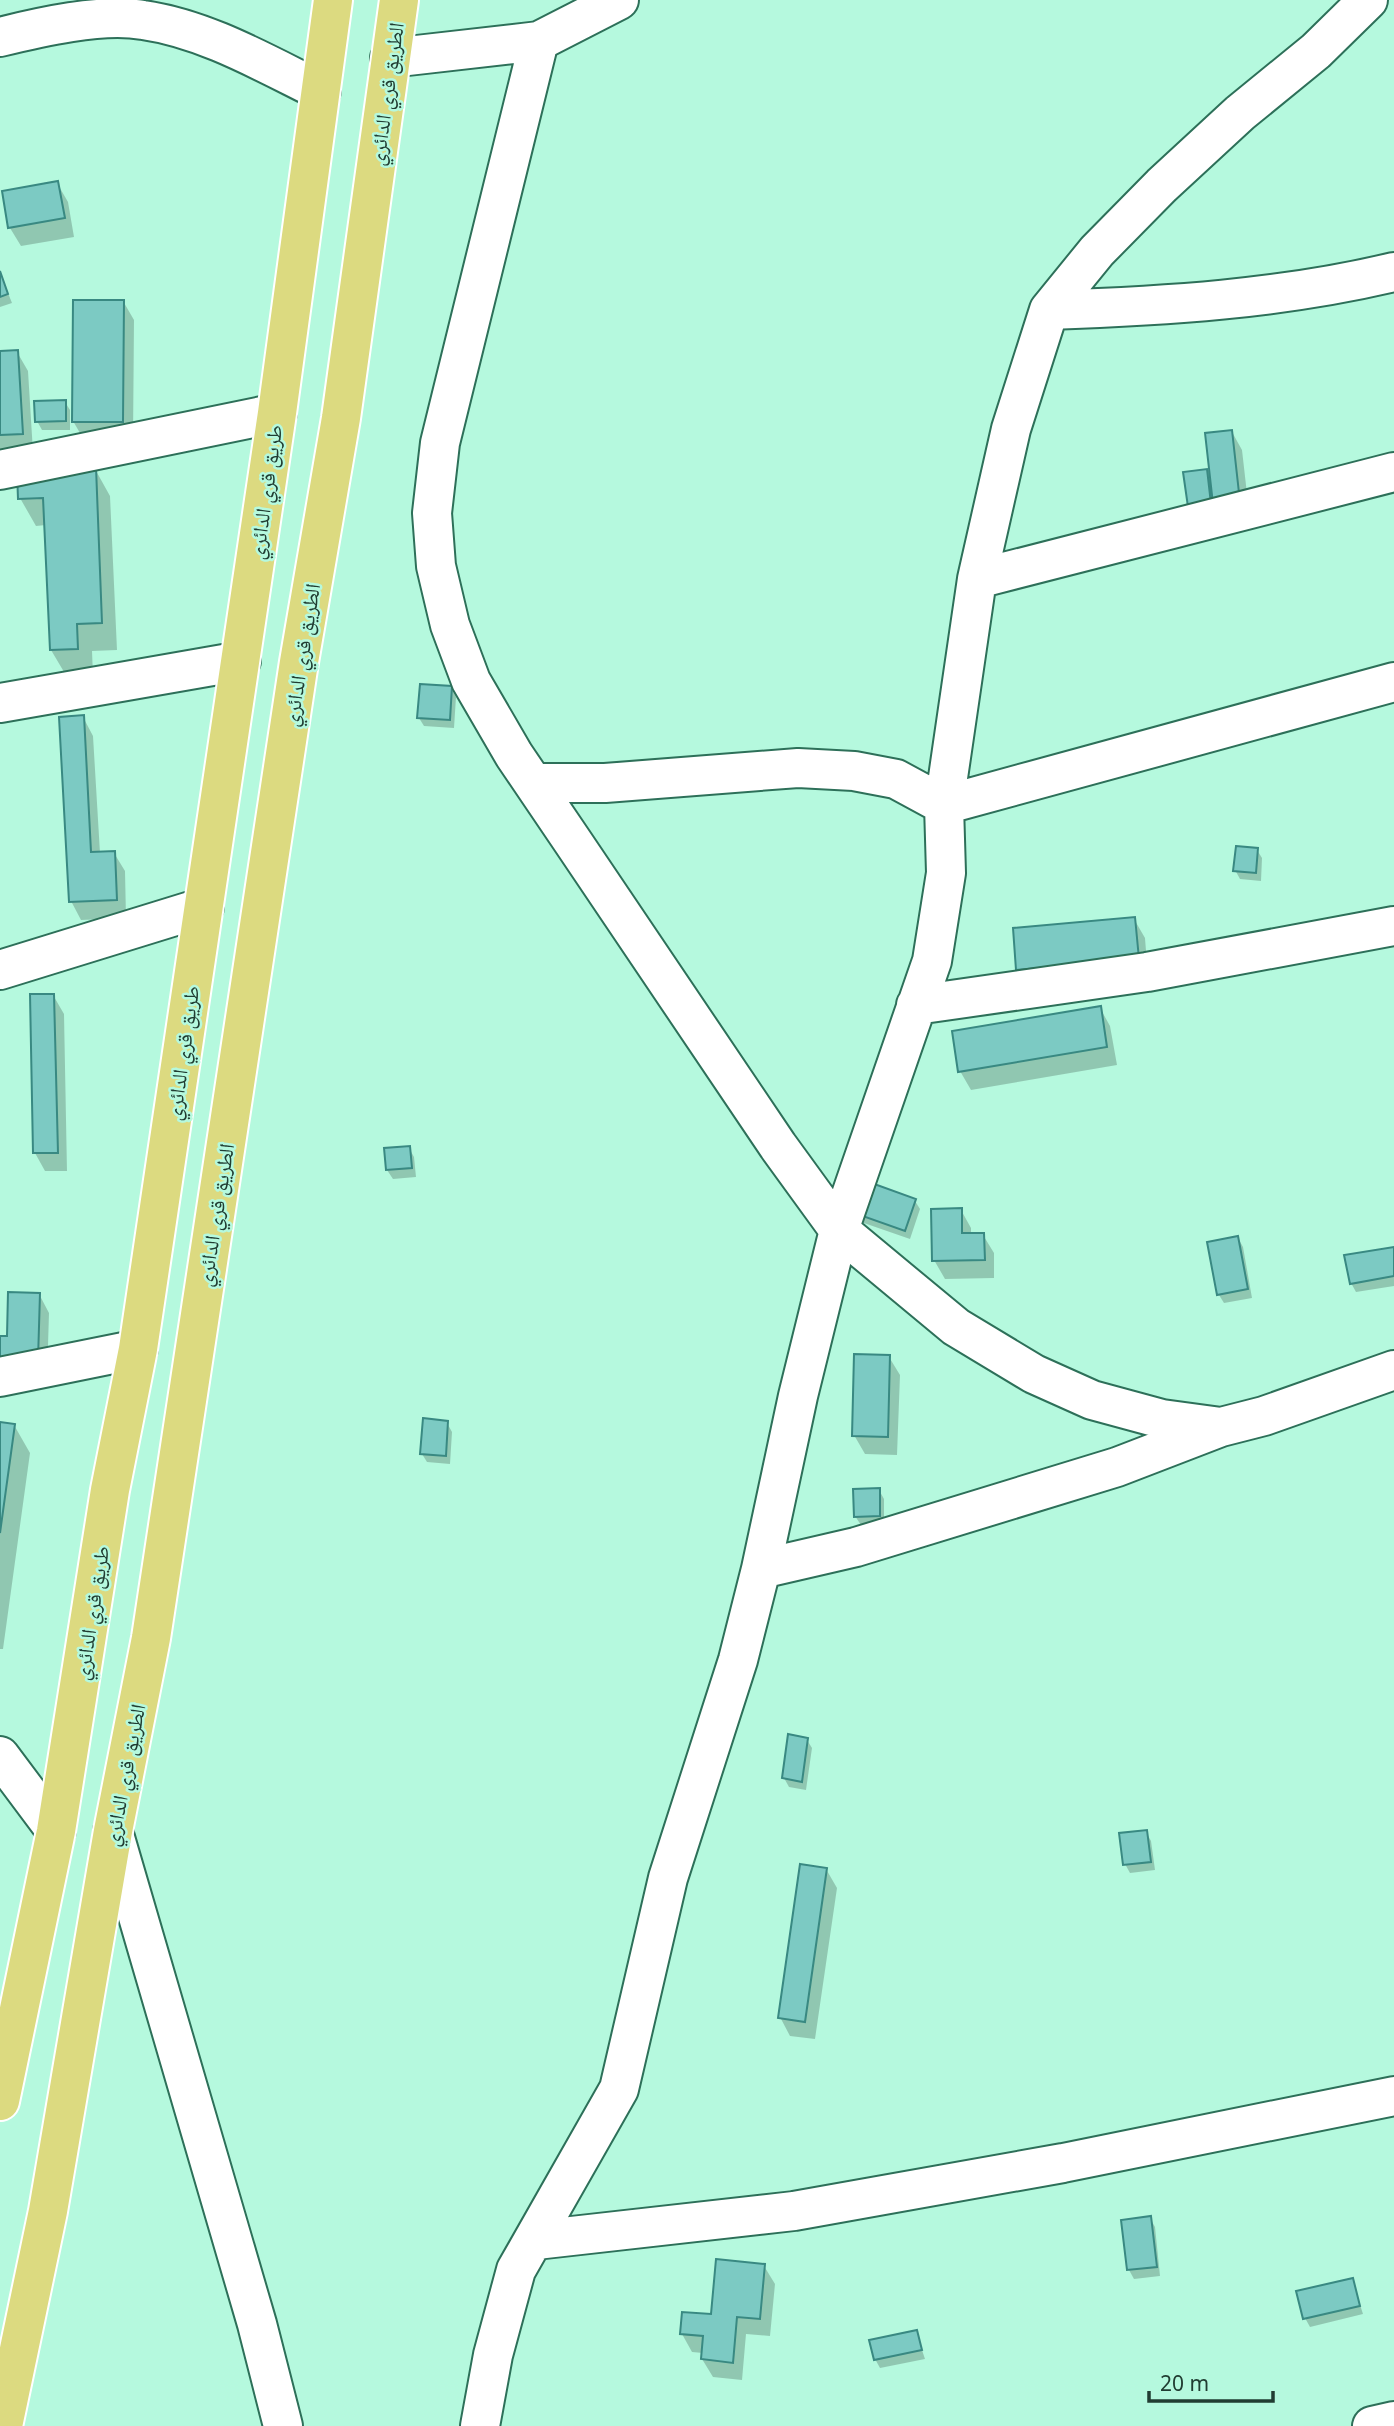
<svg xmlns="http://www.w3.org/2000/svg" width="1394" height="2426" font-family="'Noto Sans','Noto Naskh Arabic',sans-serif">
<style>
.shadow{fill:#0003}
.building{fill:#7ccac3;stroke:#398982;stroke-width:2}
.lines{fill:none;stroke-linecap:round;stroke-linejoin:round}
.minor-casing{stroke:#2d7059;stroke-width:42}
.trunk-casing{stroke:#fff;stroke-width:42}
.minor{stroke:#fff;stroke-width:38}
.trunk{stroke:#dcda80;stroke-width:38}
.labels{text-anchor:middle;dominant-baseline:central;stroke-width:5;stroke-linejoin:round;paint-order:stroke}
.street-label{font-size:21px;fill:#213d32;stroke:#b5f9de}
</style>
<rect width="100%" height="100%" fill="#b5f9de"/>
<path class="shadow" d="M57,183L68,202L74,237L21,246L10,228Z
M0,273L12,303L0,307Z
M123,301L134,320L133,440H84L73,421Z
M17,352L28,371L33,452L0,454V353Z
M65,402L70,410V430H42L37,421Z
M1232,432L1242,450L1250,520L1190,507L1206,471L1212,482Z
M95,469L110,496L117,650L92,651L93,676L67,677L51,650L46,525L36,526L20,498Z
M451,688L456,697L454,728L424,726L419,718Z
M83,717L93,736L100,853H114L125,871L126,918L81,920L71,901Z
M1257,850L1262,858L1261,881L1240,879L1235,870Z
M1134,919L1145,938L1148,977L1029,988L1018,969Z
M53,995L64,1014L67,1171H45L35,1153Z
M1100,1008L1110,1026L1117,1065L971,1090L960,1071Z
M409,1148L414,1157L416,1177L393,1179L387,1170Z
M915,1201L920,1209L910,1239L861,1222L856,1213Z
M961,1210L971,1228V1235H983L994,1253V1278L945,1279L934,1260Z
M1238,1238L1243,1247L1252,1298L1224,1303L1219,1295L1209,1244Z
M1394,1248V1286L1356,1292L1351,1283Z
M39,1294L49,1313L47,1378L0,1337L9,1338Z
M889,1357L900,1375L897,1455L865,1454L854,1435Z
M447,1423L452,1432L450,1464L427,1462L422,1454Z
M0,1424L14,1425L30,1453L3,1649H0Z
M879,1490L884,1499V1524L861,1525L855,1516Z
M807,1740L812,1748L806,1790L789,1787L784,1778Z
M1146,1832L1151,1841L1155,1870L1130,1873L1125,1864Z
M826,1869L837,1888L815,2039L790,2036L780,2017Z
M1150,2218L1155,2227L1160,2276L1134,2279L1129,2270L1123,2221Z
M764,2266L775,2284L770,2336L746,2334L742,2380L713,2377L702,2359L703,2353L692,2352L682,2334L712,2316Z
M1352,2280L1363,2314L1310,2327L1305,2318Z
M916,2332L925,2359L880,2368L875,2359Z"/>
<path class="building" d="M58,181L65,218L8,228L2,191Z
M0,271L8,294L0,297Z
M73,300H124L123,422H72Z
M18,350L23,434L0,435V351Z
M66,400V421L35,422L34,401Z
M1232,430L1240,502L1213,504L1205,433Z
M96,467L102,623L77,624L78,649L50,650L43,498L18,499L17,471Z
M1207,469L1211,504L1188,507L1183,472Z
M420,684L452,686L450,720L417,718Z
M84,715L91,852L115,851L117,900L69,902L59,717Z
M1236,846L1258,848L1256,873L1233,871Z
M1135,917L1139,959L1016,970L1013,928Z
M30,994H54L58,1153H33Z
M1101,1006L1107,1047L958,1072L952,1031Z
M410,1146L412,1168L386,1170L384,1148Z
M866,1181L916,1199L905,1231L854,1213Z
M962,1208V1233H984L985,1260L932,1261L931,1209Z
M1238,1236L1248,1289L1217,1295L1207,1242Z
M1394,1247V1276L1350,1284L1344,1255Z
M8,1292L40,1293L38,1360L0,1359V1336H7Z
M854,1354L890,1355L888,1437L852,1436Z
M423,1418L448,1421L446,1456L420,1454Z
M0,1422L15,1424L0,1533Z
M880,1488V1516L854,1517L853,1489Z
M788,1734L808,1738L802,1782L782,1778Z
M1147,1830L1151,1862L1123,1865L1119,1833Z
M800,1864L827,1868L805,2022L778,2018Z
M1151,2216L1157,2267L1127,2270L1121,2220Z
M716,2259L765,2264L760,2319L737,2317L733,2363L701,2359L703,2336L680,2334L682,2312L711,2314Z
M1353,2278L1360,2306L1303,2319L1296,2291Z
M917,2330L922,2350L874,2360L869,2340Z"/>
<g class="lines">
<g class="minor-casing">
<path id="minor" d="M0,37C40,27 101,13 143,20C206,29 264,63 321,91
M539,41L440,443L432,513L436,566L450,625L471,681L514,755L573,842L778,1146L839,1230L956,1327L1034,1374L1092,1400L1162,1419L1221,1427
M390,58L539,41L619,0
M1049,310C1165,306 1281,299 1394,272
M0,470L277,413
M977,579L1394,472
M0,703L241,661
M534,783H605L798,768L854,771L896,779L944,805L1394,682
M0,970L204,907
M916,1005L1147,972L1394,926
M0,1377L138,1349
M761,1569L856,1547L1117,1467L1221,1427L1264,1416L1394,1370
M0,1756L56,1831
M113,1831L257,2324L283,2426
M536,2240L794,2211L1063,2163L1394,2096
M480,2426L493,2355L516,2270L619,2089L668,1878L738,1660L761,1569L798,1396L839,1230L932,961L946,873L944,805L977,579L1011,429L1049,310L1097,251L1162,185L1240,113L1316,51L1368,0
M1372,2426L1394,2421"/>
</g>
<g class="trunk-casing">
<path id="trunk" d="M0,2101L56,1831L110,1490L138,1349L277,413L333,0
M3,2426L48,2211L113,1831L151,1638L299,662L341,418L399,0"/>
</g>
<use href="#minor" class="minor"/>
<use href="#trunk" class="trunk"/>
</g>
<g class="labels">
<g class="street-label">
<text transform="translate(386 94) rotate(-82)">الطريق قري الدائري</text>
<text transform="translate(265 492) rotate(-82)">طريق قري الدائري</text>
<text transform="translate(301 655) rotate(-81)">الطريق قري الدائري</text>
<text transform="translate(182 1053) rotate(-82)">طريق قري الدائري</text>
<text transform="translate(215 1215) rotate(-81)">الطريق قري الدائري</text>
<text transform="translate(91 1613) rotate(-81)">طريق قري الدائري</text>
<text transform="translate(124 1775) rotate(-79)">الطريق قري الدائري</text>
</g>
</g>
<path d="M1149 2391v10h124v-10" fill="none" stroke="#213d32" stroke-width="3.5"/>
<text x="1160" y="2391" font-size="21" fill="#213d32" stroke="#b5f9de" stroke-width="5" paint-order="stroke">20 m</text>
</svg>
